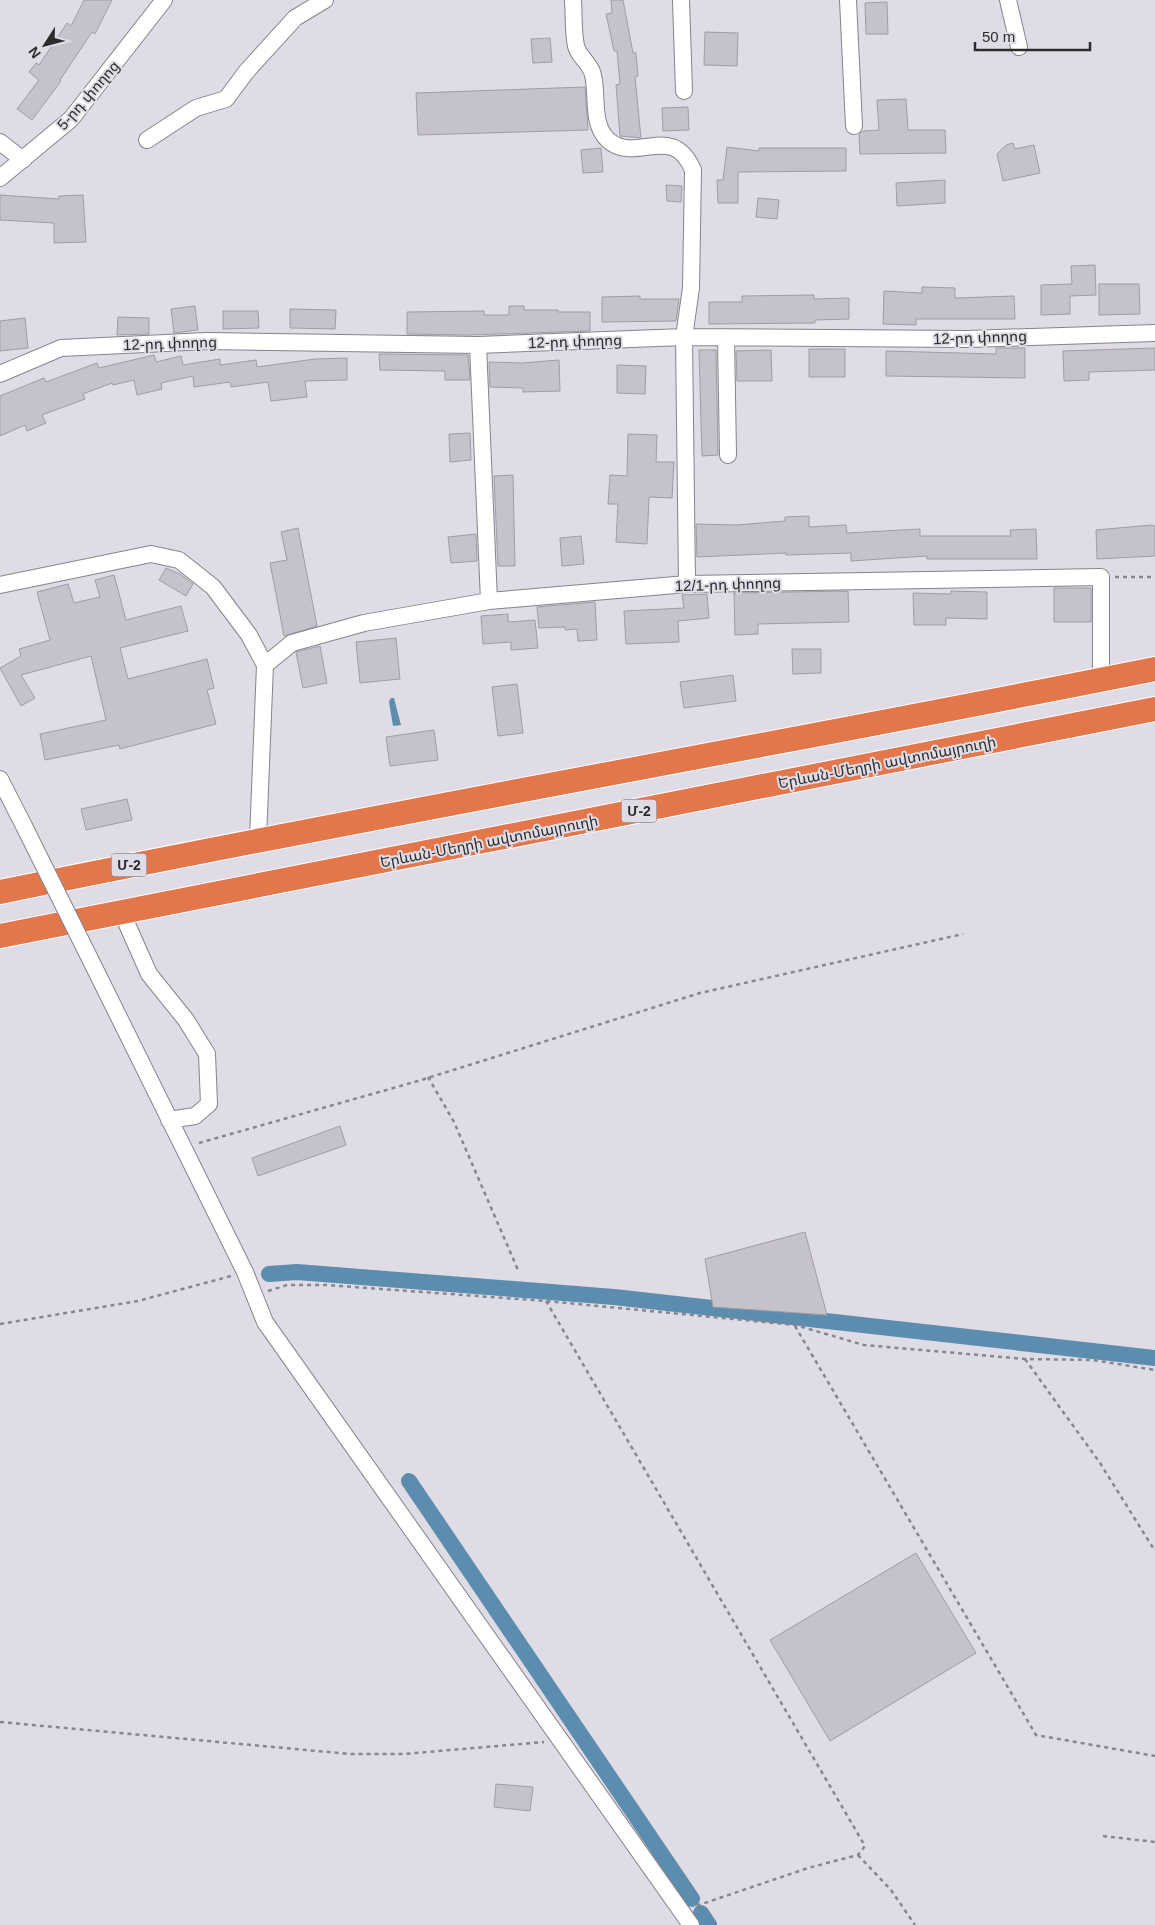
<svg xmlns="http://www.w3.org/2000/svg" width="1155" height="1925" font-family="Arial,'Noto Sans Armenian',sans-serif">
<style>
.water{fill:#5d8dae}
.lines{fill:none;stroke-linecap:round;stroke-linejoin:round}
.canal{stroke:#5d8dae;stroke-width:16}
.building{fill:#c6c2cb;stroke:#9f9ca4}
.minor-casing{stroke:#86838b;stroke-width:18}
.highway-casing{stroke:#fff;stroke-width:26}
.path{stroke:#88868c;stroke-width:2.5;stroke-dasharray:4 4;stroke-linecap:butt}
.minor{stroke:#fff;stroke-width:16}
.highway{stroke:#e3764a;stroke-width:24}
.minor-bridge-casing{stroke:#86838b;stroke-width:18;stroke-linecap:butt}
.minor-bridge{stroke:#fff;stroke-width:16}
.labels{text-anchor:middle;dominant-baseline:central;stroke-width:4;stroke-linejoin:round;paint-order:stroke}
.shield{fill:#e0dce5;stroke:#626065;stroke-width:1}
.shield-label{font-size:14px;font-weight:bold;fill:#2c2b2e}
.street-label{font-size:15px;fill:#2c2b2e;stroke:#e0dce5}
</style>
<rect width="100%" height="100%" fill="#e0dce5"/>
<path class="water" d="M391,698H394L401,725L393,726L389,702Z"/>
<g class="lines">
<path class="canal" d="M269,1274L297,1272L614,1297L1155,1358
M409,1481L692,1899
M701,1913L709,1925"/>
</g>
<path class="building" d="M84,0H112L95,34L92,32L60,80L61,81L32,120L17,109L39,80L29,72L36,63L39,65L67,23L71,26Z
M611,0H623L633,53H636L638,76L635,77L641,138L620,136L616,85L620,84L617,51H614L606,14L612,13Z
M887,2L888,34H866L865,3Z
M705,32L738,33L737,66L704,65Z
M550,38L552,62L533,63L531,39Z
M585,87L588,130L418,135L416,93Z
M906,99L908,130H945L946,153L860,154L859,134L863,131L879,130L877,100Z
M688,107L689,130L663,131L662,108Z
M1013,143L1015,149L1034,145L1040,173L1003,181L997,154L1006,145Z
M727,147L759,151V148H846V171L738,172V203H718L717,180H723Z
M601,148L603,172L583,173L581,150Z
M945,180V203L897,206L896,183Z
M666,185L682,186L681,202L667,201Z
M0,195L59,199V196L83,195L86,242L54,243V223L0,220Z
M758,198L779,200L777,219L756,217Z
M1095,265L1096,295L1070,296V314L1041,315V285L1072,284L1071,266Z
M1099,284H1139L1140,314L1099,315Z
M922,287L955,288V298L1014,296L1015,319H916V325L883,324L884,291L922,293Z
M814,295V299L849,298V319L815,320V323L709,324V302H742V296Z
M640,296V299H679L676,321L602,322V297Z
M195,306L198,330L174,333L171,309Z
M509,306H524V310H558V312H590V331L468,335L407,334V312L484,311V315H509Z
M290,309L336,310L335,329L290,328Z
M223,311H258L259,328L223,329Z
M118,317L149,318V334L117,335Z
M25,318L28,348L0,351V321Z
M996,348H1025V378L886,376V351L996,354Z
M1155,348V370L1089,372V380L1064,381L1063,351Z
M809,349H845V377H809Z
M699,350H716L718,455L702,456Z
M771,350L772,381H737L736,351Z
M379,354L468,355L470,380H445V371L380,370Z
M154,355L156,362L181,356L183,365L220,359V365L256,360L257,367L315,359L347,358V380L305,381L307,397L271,401L268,382L231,387L230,382L194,387L193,376L161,383L162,389L137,395L134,380L113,385L112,383L83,394L85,399L42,415L46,423L27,431L25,425L0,436V396L44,378L46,382L97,363L99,368Z
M559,360L560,391L523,392V388L490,387L489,362L522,363Z
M617,365L646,366L645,394L617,393Z
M470,433L471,460L450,462L449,434Z
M628,434L657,435L656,462H674L672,498L649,497L647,544L616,542L618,504H608L610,475L627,476Z
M513,475L515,566H498L494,476Z
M809,516V527L846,525L847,533L920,529V536H1011L1010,530L1036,529L1037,559H927V556L851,561V553L786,555V553L697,557L696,524L737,525L785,521V517Z
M1152,525L1155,526V556L1097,559L1096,530Z
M298,528L317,626L284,636L270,563L287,560L281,532Z
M476,534L477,561L451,563L448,537Z
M581,536L584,564L562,566L560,538Z
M166,568L180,574L193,584L186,596L159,580Z
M114,575L126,620L181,606L188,631L120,648L128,679L207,659L214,688L207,690L216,724L120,749L119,745L45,760L40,734L106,720L91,656L21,675L35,698L21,706L0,668L21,656L19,649L50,640L37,592L68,584L74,603L100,597L95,580Z
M1054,588H1091V622H1054Z
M848,591L849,622L758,624V634L735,635L734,593Z
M951,591L987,592V619L946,618V625H914L913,593L951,594Z
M707,594L709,618L678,621L679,642L626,644L624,611L684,608L682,595Z
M595,602L597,640L578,641L577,629L565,630V627L539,628L537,607Z
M508,614V622L535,620L538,648L511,650V642L483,644L481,616Z
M396,638L400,679L360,683L356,642Z
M320,646L327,683L303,688L296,652Z
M792,649H821V673L793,674Z
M733,675L736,701L684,708L680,682Z
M517,684L523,733L498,736L492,687Z
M434,730L438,760L390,766L386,737Z
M127,799L132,820L86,830L81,809Z
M340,1126L346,1145L258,1176L252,1158Z
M805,1232L827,1315L713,1307L705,1259Z
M916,1553L976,1653L830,1741L770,1640Z
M496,1784L533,1787L530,1811L494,1807Z"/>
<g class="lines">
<g class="minor-casing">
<path id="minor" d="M573,0C574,15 573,32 576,46C578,56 591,64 593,75C598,96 591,124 608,140C636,165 672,121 693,170L691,288L684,337L687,584
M681,0L684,91
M848,0L854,126
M1008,0L1019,47
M147,140L196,108L226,99L246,72L295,18L325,0
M0,142L23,160
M0,178L71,119L164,0
M726,338L728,455
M478,345L489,601
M0,374L61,348L207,341L478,345L684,337L967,339L1155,333
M0,585L151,554L179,560L213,587L249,635L265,665L258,839
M265,665L292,643L364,623L489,601L687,584L1101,577V680
M0,779L24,826
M122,913L149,974L186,1020L207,1054L209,1104L195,1116L169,1120
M99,977L245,1272L265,1322L691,1925"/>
</g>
<g class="highway-casing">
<path id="highway" d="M0,892C384,813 770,746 1155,669
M0,936L1155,709"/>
</g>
<path class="path" d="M1115,577H1155
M428,1077L454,1122L518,1270
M199,1143L418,1081L700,993L963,934
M268,1291L287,1285H326L546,1301L795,1325L864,1345L1025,1359L1093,1360L1155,1370
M546,1301L865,1846L858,1855L808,1868L696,1906
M0,1324L138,1301L231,1276
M795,1326L1036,1735L1155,1756
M1025,1359L1100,1463L1155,1551
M0,1722L350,1754H404L544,1742
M1103,1836L1155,1842
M858,1855L891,1890L915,1925"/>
<use href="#minor" class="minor"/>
<use href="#highway" class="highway"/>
<g class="minor-bridge-casing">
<path id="minor-bridge" d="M24,826L99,977"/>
</g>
<use href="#minor-bridge" class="minor-bridge"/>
</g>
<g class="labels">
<g class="shield">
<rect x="621.5" y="799.5" width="35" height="23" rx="4"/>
<rect x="111.5" y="853.5" width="35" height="23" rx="4"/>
</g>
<g class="shield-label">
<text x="639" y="811">Մ-2</text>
<text x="129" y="865">Մ-2</text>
</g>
<g class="street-label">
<text transform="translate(88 95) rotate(-49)">5-րդ փողոց</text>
<text transform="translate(980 337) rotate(-2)">12-րդ փողոց</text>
<text transform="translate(575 341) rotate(-2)">12-րդ փողոց</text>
<text transform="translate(170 343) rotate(-2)">12-րդ փողոց</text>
<text transform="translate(728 584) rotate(-2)">12/1-րդ փողոց</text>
<text transform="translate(887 762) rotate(-11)">Երևան-Մեղրի ավտոմայրուղի</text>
<text transform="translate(489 841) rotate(-11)">Երևան-Մեղրի ավտոմայրուղի</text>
</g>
</g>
<g transform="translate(45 45) rotate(234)" stroke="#e0dce5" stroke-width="4" paint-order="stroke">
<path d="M0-4L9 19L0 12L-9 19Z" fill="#2c2b2e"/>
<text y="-8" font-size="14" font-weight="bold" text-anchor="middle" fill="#2c2b2e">N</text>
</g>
<path d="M975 42v8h115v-8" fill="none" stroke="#2c2b2e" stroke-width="2.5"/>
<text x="982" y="42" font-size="15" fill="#2c2b2e" stroke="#e0dce5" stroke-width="4" paint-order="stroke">50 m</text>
</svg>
